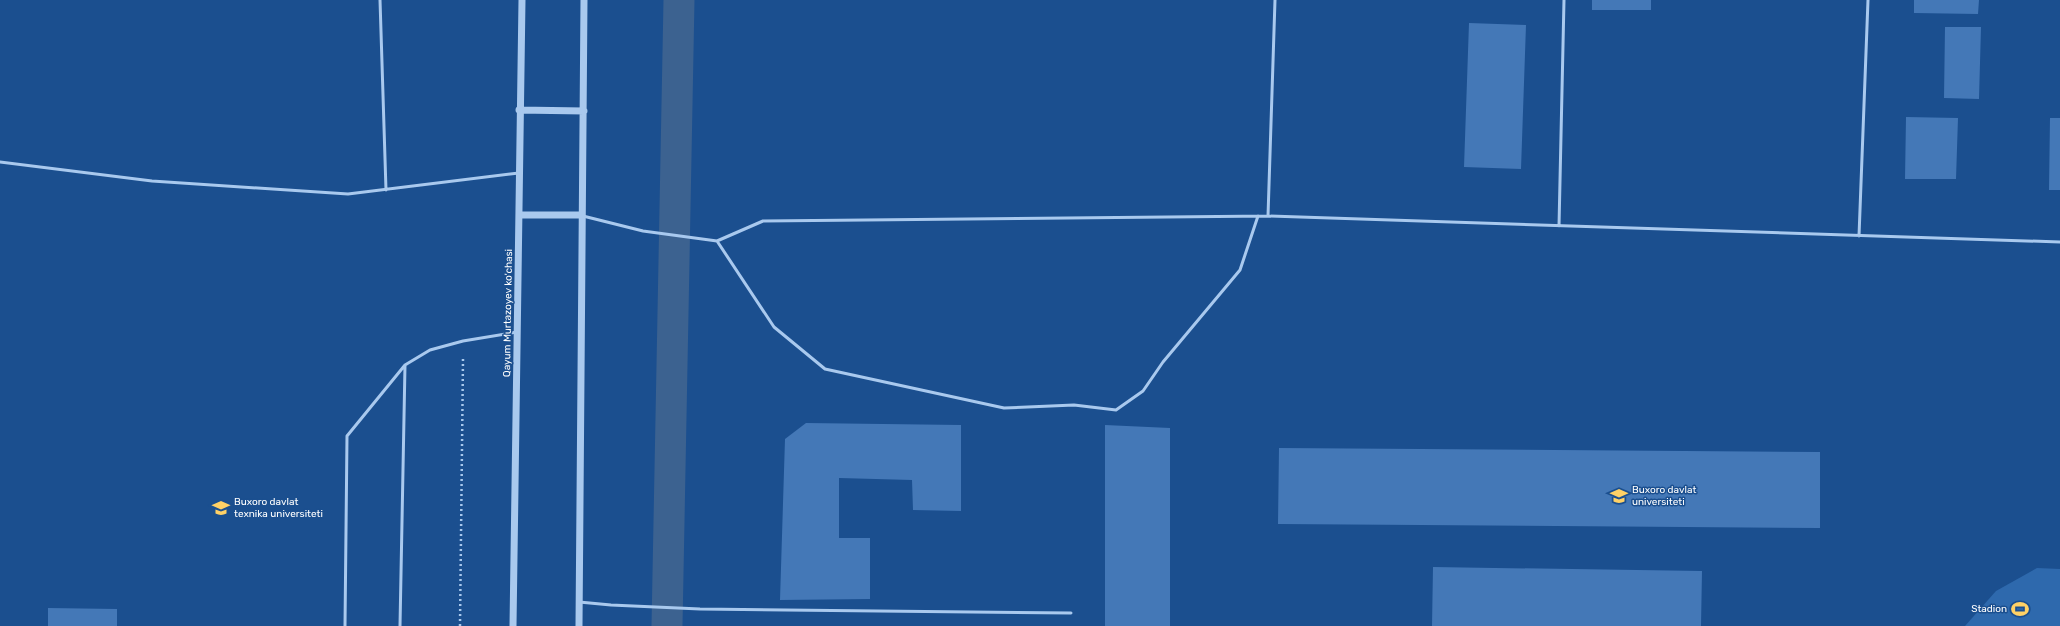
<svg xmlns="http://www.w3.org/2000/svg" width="2060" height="626" font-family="Rubik,sans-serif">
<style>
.green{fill:#2e69ad}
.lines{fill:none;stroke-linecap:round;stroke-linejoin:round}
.canal{stroke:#3c6290;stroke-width:31}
.building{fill:#4478b7}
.path{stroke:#a9c9ee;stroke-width:2.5;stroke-dasharray:2 3;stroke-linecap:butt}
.service{stroke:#a9c9ee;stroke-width:3}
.tertiary{stroke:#a9c9ee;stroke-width:7}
.labels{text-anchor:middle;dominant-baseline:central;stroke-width:3;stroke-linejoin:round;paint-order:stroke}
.street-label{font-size:10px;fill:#fff;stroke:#1b4f8f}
.poi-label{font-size:10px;fill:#fff;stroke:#1b4f8f;text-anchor:start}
</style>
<rect width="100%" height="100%" fill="#1b4f8f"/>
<path class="green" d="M2037,568L2060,569V626H1965L1996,591Z"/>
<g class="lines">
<path class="canal" d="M667,626L679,0"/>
</g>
<path class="building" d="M1592,0H1651V10H1592Z
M1914,0H1979L1978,14L1914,13Z
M1469,23L1526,25L1521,169L1464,167Z
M1945,27H1981L1979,99L1944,98Z
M1906,117L1958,118L1956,179H1905Z
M2050,118H2060V190H2049Z
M806,423L961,425V511L913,510L912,480L839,478V538H870V599L780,600L785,439Z
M1105,425L1170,428V626H1105Z
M1279,448L1820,452V528L1278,524Z
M1433,567L1702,571L1701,626H1432Z
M48,608L117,609V626H48Z"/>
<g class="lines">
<path class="path" d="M460,626L463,359"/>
<path class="service" d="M380,0L386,190
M0,162L152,181L348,194L519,173
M583,216L643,231L717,241L763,221L1268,216L2060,242
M1268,216L1275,0
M1559,226L1564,0
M1859,236L1868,0
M717,241L774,327L825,369L1004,408L1074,405L1116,410L1143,391L1163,362L1240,270L1258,216
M579,602L611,605L700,609L1071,613
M345,626L347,436L405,365L430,350L463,341L517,332
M400,626L405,365"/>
<path class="tertiary" d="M519,110L584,111
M519,215H582
M513,626L522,0
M579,626L584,0"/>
</g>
<defs>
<g id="university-bare" transform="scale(1.38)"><path d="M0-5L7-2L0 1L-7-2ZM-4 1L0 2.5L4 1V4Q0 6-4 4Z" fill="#ffd166" stroke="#1b4f8f" stroke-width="2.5" paint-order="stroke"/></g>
<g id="stadium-bare" transform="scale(1.38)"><path d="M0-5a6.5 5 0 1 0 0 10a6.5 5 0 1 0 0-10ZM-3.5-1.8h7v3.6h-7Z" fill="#ffd166" stroke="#1b4f8f" stroke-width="2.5" paint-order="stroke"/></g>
</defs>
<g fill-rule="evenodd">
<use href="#university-bare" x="1619" y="496"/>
<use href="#university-bare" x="221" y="508"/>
<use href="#stadium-bare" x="2020" y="609"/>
</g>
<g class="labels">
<g class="street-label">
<text transform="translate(508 313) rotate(-89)">Qayum Murtazoyev ko'chasi</text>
</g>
<g class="poi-label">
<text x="1632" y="490">Buxoro davlat<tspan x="1632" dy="12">universiteti</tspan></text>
<text x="234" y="502">Buxoro davlat<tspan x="234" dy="12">texnika universiteti</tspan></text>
<text x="2007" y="609" text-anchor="end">Stadion</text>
</g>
</g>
</svg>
